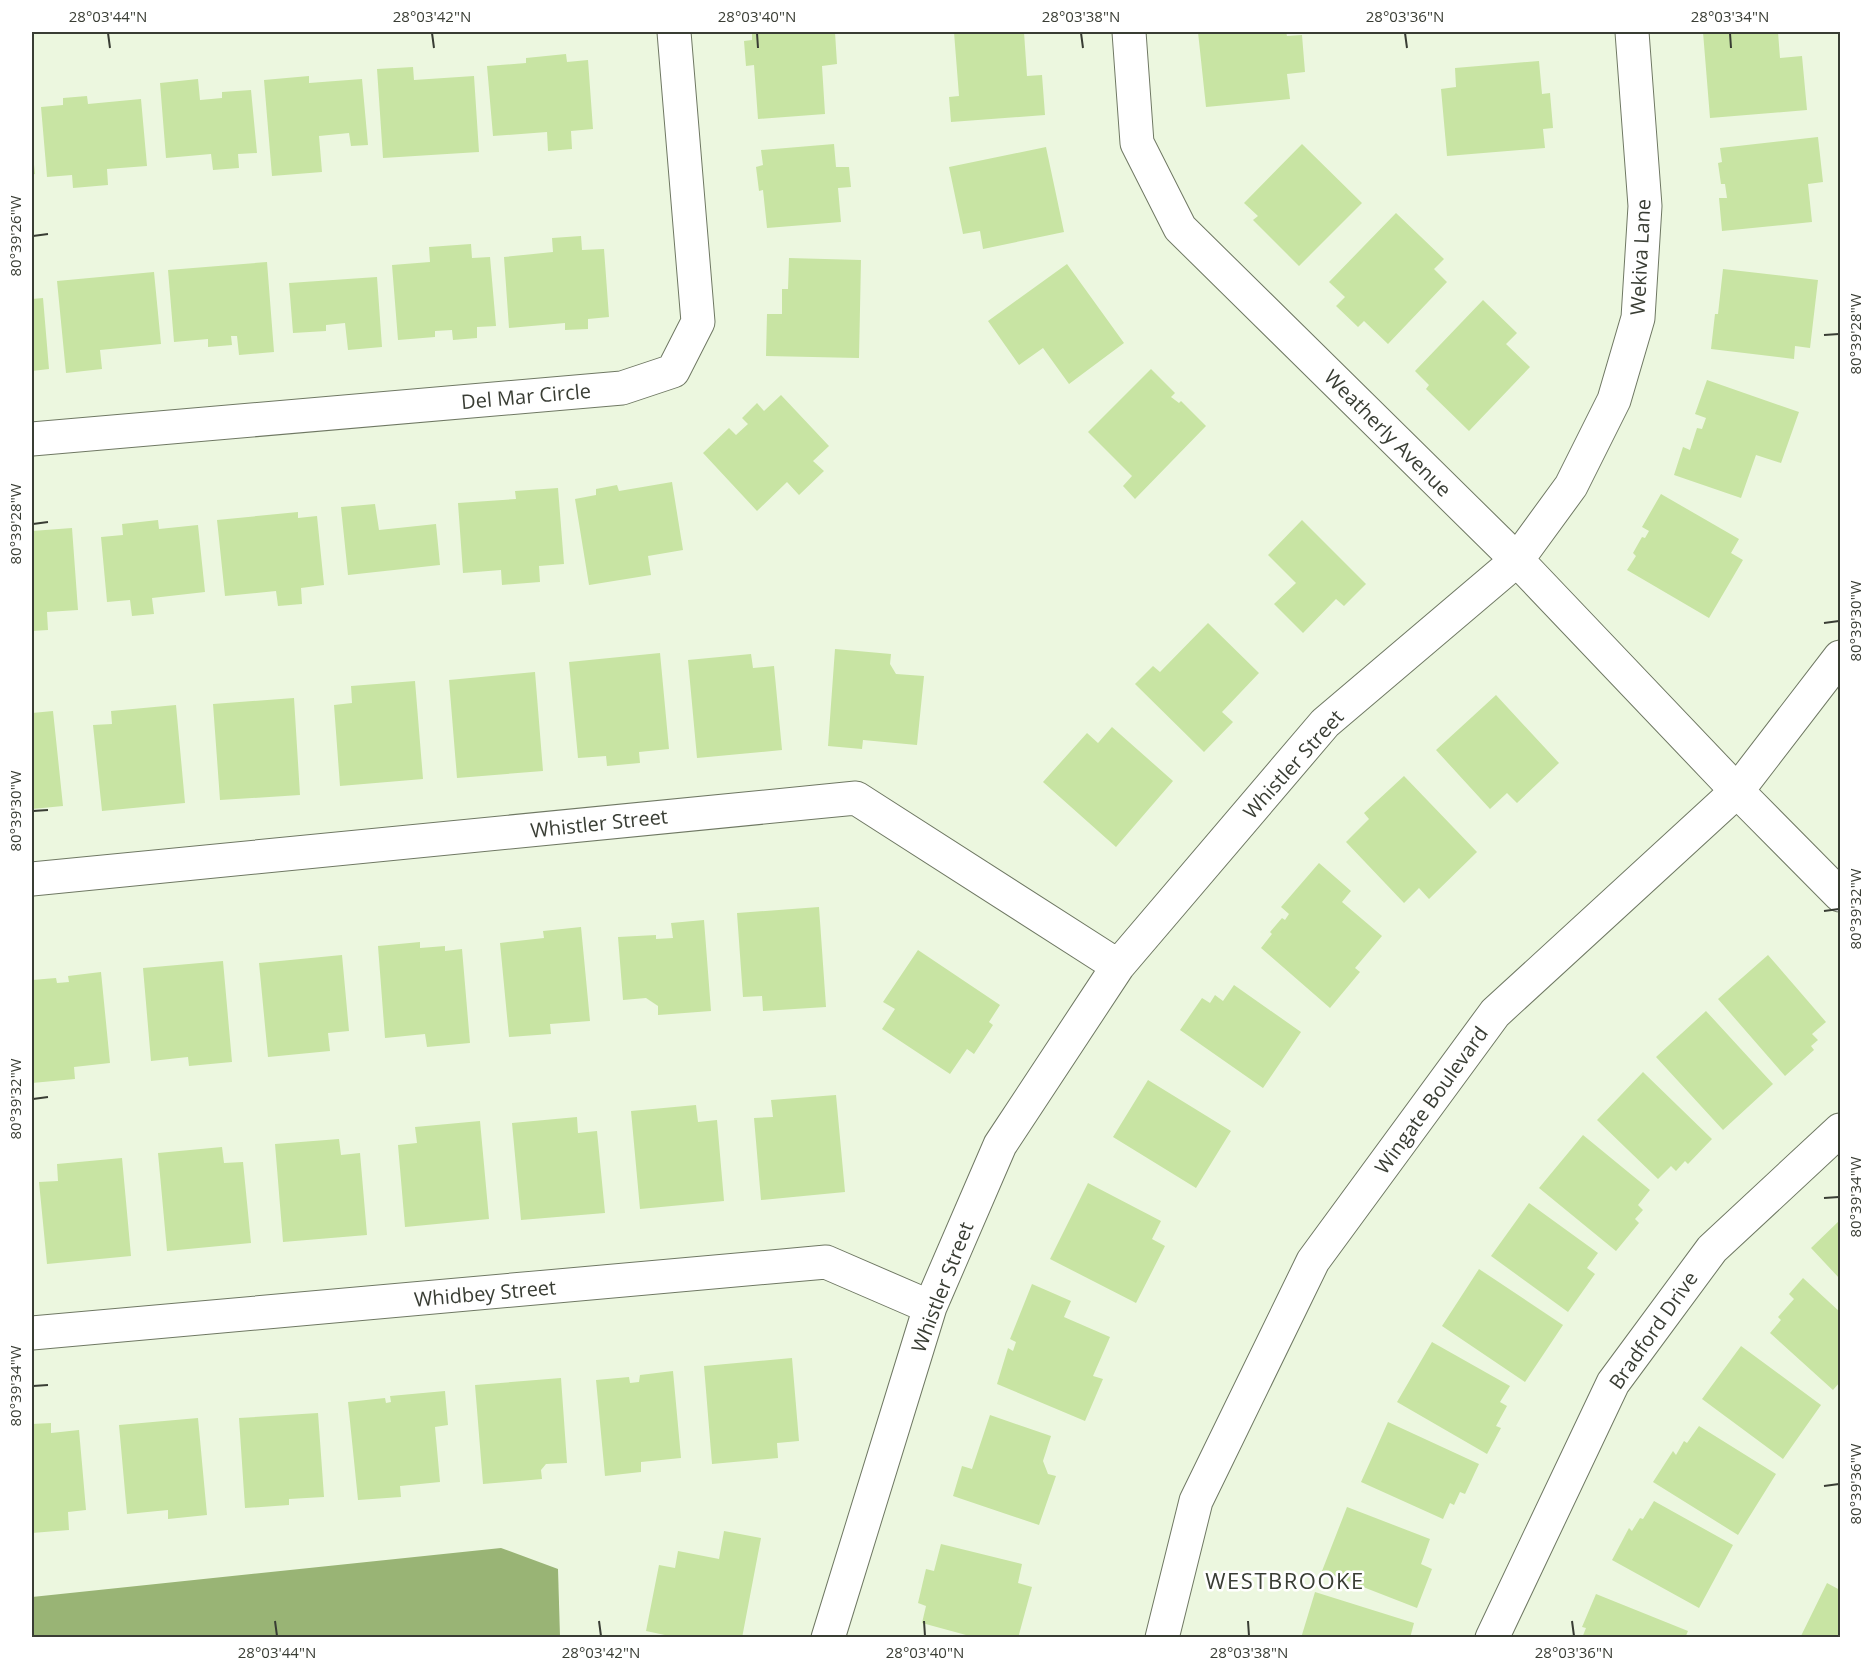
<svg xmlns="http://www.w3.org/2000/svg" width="1872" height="1669" font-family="'Open Sans',sans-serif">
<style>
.water{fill:#99b475}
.building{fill:#c8e4a3}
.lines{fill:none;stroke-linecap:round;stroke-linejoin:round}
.street-casing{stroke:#6f7863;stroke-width:35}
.secondary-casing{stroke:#6f7863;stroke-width:35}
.street{stroke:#fff;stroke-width:33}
.secondary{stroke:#fff;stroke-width:33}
.ticks{fill:none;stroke:#393d34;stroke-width:2}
.labels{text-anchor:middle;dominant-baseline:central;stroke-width:5;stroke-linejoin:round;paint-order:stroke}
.street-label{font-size:20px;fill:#393d34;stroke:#fff}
.quarter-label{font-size:22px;letter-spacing:1.5px;fill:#393d34;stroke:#fff}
.neatline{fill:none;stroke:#393d34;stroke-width:2}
.ticks-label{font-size:15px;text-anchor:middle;fill:#393d34}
</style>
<rect width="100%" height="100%" fill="#ecf7df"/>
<path class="water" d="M501,1548L558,1569L560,1637H32V1597Z"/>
<path class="building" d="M752,32H820V34L835,32L837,64L822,66L825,114L758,119L754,65L746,66L744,41L752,40Z
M954,32H1024L1027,76L1042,75L1045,115L951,122L949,97L959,96Z
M1198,32H1286L1287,36L1302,35L1305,72L1287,74L1290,99L1206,107Z
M1703,32H1778L1780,58L1802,56L1807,110L1710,118Z
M566,54L567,62L588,60L593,129L571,131L572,149L548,151L547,132L493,136L487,66L526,63V58Z
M1539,61L1542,94L1550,93L1553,128L1543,129L1545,148L1447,156L1441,89L1456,87L1455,68Z
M413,67L414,80L474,76L479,152L383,158L377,69Z
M309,76V83L362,79L368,145L351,146L349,133L319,136L322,172L272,176L264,80Z
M198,79L200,100L222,98V92L251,90L257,153L238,154L239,168L213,170L211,154L166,158L160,83Z
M87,96L88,104L141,99L147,166L107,169L108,185L73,188L72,175L47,177L41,107L63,105V98Z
M1818,137L1823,182L1808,184L1812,222L1722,231L1719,198H1727L1725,184H1721L1718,163L1722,162L1720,148Z
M834,144L836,167H849L851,187L838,188L841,222L767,228L763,190L759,191L756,167L763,165L761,150Z
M1302,144L1362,203L1299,266L1253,220L1258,216L1244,203Z
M1046,147L1064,232L983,249L980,231L963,234L949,167Z
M32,155H33L35,174L32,175Z
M1396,213L1444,259L1434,269L1447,282L1388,344L1364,321L1358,327L1336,306L1345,297L1329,282Z
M581,236L582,250L604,249L609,317L588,319V329L565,330V323L509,328L504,257L553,252L552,238Z
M471,244L472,258L490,257L496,326L477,327V338L453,340L452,330L435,331V337L398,340L392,265L430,262L429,247Z
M789,258L861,260L859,358L766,356L767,314H782V289H788Z
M267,262L274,352L239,355L237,336H231L232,345L208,347V339L174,342L168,270Z
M1067,264L1124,343L1069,384L1043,348L1019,365L988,321Z
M1723,269L1818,280L1810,348L1795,346L1794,359L1711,349L1715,314H1718Z
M154,272L161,344L100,350L102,369L66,373L57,281Z
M377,277L382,347L348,350L345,323L326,325V331L293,333L289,283Z
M43,298L49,369L32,371V299Z
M1483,300L1517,333L1506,344L1530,367L1469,431L1426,389L1429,385L1415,371Z
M1151,369L1175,393L1171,397L1179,403L1181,401L1206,426L1135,499L1123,486L1132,476L1088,432Z
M1707,380L1799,412L1781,463L1756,455L1741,498L1674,475L1683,447L1690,450L1697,428L1702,429L1706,418L1695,414Z
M781,395L829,446L813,461L824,471L799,495L787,482L757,511L703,453L729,428L736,435L748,424L742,418L757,403L764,411Z
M672,482L683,550L648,556L651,575L589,585L575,499L596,495V489L617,485L619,491Z
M558,488L564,564L539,566L540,582L502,585L501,570L463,573L458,503L516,499L515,491Z
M1661,494L1739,539L1731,553L1743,560L1709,618L1627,570L1636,556L1633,553L1642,537L1645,538L1649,531L1642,527Z
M375,504L379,530L436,524L440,565L348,575L341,507Z
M298,512V518L317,516L324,585L301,588L302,604L278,606L276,591L225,596L217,520Z
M158,520L159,529L198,525L205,592L152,598L154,614L132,616L130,600L107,602L101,537L123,535L122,524Z
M1302,520L1366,584L1344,606L1336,599L1303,633L1274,604L1296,583L1268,555Z
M72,528L78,610L47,612L48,630L32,631V531Z
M1208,623L1259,673L1222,712L1233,722L1204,752L1135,684L1153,666L1160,672Z
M835,649L891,654L890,664L896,674L924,676L917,745L863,740L862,749L828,746Z
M660,653L669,749L639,752L640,763L607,766L606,756L578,758L569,662Z
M751,654L753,668L774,666L782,750L697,758L688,660Z
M535,672L543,771L457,778L449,680Z
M415,681L423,779L340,786L334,705L352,703L351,686Z
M1496,695L1559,763L1517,803L1507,793L1490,809L1436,750Z
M294,698L300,795L220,800L213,704Z
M176,705L185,803L102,811L93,725L112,724L111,711Z
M53,711L63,806L32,809V713Z
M1112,727L1173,781L1116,847L1043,782L1087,733L1098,743Z
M1404,776L1477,852L1429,899L1419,888L1404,903L1346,842L1369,819L1364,813Z
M1319,863L1351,891L1342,902L1382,936L1355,968L1360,972L1330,1008L1261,948L1272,934L1270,932L1282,918L1285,920L1289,914L1281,907Z
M819,907L826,1007L763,1011L762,996L743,997L737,913Z
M704,920L711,1011L658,1015V1006L646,998L623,1000L618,937L656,935V939L673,938L671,923Z
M581,927L590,1021L550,1024L551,1034L509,1037L500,943L544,938L543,931Z
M420,942V948L445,946V951L462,949L470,1043L427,1047L425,1034L385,1038L378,946Z
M918,950L1000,1005L989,1022L993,1025L974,1054L967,1049L950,1074L882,1029L895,1009L883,1002Z
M342,955L349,1031L328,1033L330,1051L268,1057L259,963Z
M1768,955L1826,1022L1812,1034L1818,1040L1811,1046L1814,1050L1785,1076L1718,999Z
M223,961L232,1062L189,1066L188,1057L151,1061L143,968Z
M101,972L110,1063L74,1067L75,1079L32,1083V980L56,978L57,983L69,982L68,976Z
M1234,985L1301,1032L1263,1088L1180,1030L1202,998L1210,1003L1215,995L1223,1001Z
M1706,1011L1773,1084L1723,1130L1656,1057Z
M1643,1072L1712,1139L1688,1164L1685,1161L1676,1171L1671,1166L1658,1179L1597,1120Z
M1148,1080L1231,1131L1196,1188L1113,1137Z
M836,1095L845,1192L761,1200L754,1118L773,1117L771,1100Z
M696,1105L698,1122L717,1120L724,1201L640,1209L631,1111Z
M577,1117L578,1133L597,1131L605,1213L521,1220L512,1123Z
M480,1121L489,1219L405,1227L398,1145L417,1143L415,1127Z
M1583,1135L1650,1190L1638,1205L1643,1210L1635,1219L1639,1223L1616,1251L1539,1188Z
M339,1139L341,1155L360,1153L367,1235L283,1242L275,1144Z
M222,1147L224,1163L243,1162L251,1243L167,1251L158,1153Z
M122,1158L131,1256L47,1264L39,1182L58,1181L57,1164Z
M1088,1183L1161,1221L1152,1239L1165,1246L1136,1303L1050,1259Z
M1529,1203L1598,1253L1587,1268L1595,1274L1568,1312L1491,1256Z
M1840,1220V1279L1811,1248Z
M1479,1269L1563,1325L1525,1382L1442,1326Z
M1803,1278L1840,1312V1382L1833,1390L1770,1333L1781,1320L1778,1317L1794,1299L1789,1294Z
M1032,1284L1071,1301L1064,1317L1110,1337L1093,1376L1103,1379L1085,1421L997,1384L1008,1348L1013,1351L1016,1342L1010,1339Z
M1432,1342L1510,1386L1500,1402L1507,1406L1496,1426L1501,1428L1487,1454L1397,1402Z
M1741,1346L1821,1405L1783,1459L1702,1399Z
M792,1358L799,1441L777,1443L778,1458L712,1464L704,1366Z
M673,1371L681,1458L641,1462V1472L605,1476L596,1380L629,1377L630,1383L639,1382L640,1375Z
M561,1378L567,1463L546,1464L541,1470L542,1479L483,1484L475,1385Z
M445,1391L448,1425L435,1427L440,1482L400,1486L401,1497L358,1500L348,1402L385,1398L386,1403L391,1402L390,1396Z
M318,1413L324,1497L289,1499V1505L245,1508L239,1418Z
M990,1415L1051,1436L1043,1461L1048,1474L1056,1476L1039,1525L953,1496L962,1466L972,1469Z
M198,1418L207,1515L168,1519V1510L127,1514L119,1425Z
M1388,1422L1479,1464L1465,1494L1460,1492L1454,1505L1450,1503L1443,1519L1361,1482Z
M51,1423V1433L79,1430L86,1510L68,1512L69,1530L32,1533V1424Z
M1699,1426L1776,1474L1738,1535L1653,1482L1673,1451L1676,1455L1684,1441L1687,1443Z
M1654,1501L1733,1545L1699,1608L1612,1560L1629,1528L1632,1531L1640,1518L1643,1519Z
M1347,1507L1430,1539L1421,1564L1432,1569L1417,1608L1322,1571Z
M724,1531L761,1538L742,1638H679L646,1631L659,1565L675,1568L678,1551L719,1559Z
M941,1544L1022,1564L1018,1583L1032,1587L1018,1638H977L922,1623L926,1606L918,1603L926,1569L934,1571Z
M1827,1583L1840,1590V1638H1800Z
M1315,1592L1414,1623L1410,1638H1301Z
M1596,1594L1688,1631L1685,1638H1582L1586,1628L1582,1627Z"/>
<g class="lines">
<g class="street-casing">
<path id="street" d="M1129,32L1137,143L1180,228L1517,560L1737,791L1840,895
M32,439L622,388L673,371L698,322L674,32
M32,879L856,798L1118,966
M32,1333L826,1262L930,1307
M828,1638L930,1307L1000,1145L1118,966L1325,723L1517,560L1571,486L1614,400L1638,318L1645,206L1632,32
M1492,1638L1613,1383L1712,1249L1840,1130"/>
</g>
<g class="secondary-casing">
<path id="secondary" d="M1162,1638L1196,1501L1313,1261L1495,1013L1737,791L1840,657"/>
</g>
<use href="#street" class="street"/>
<use href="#secondary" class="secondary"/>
</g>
<path class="ticks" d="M108,33L110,48M432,33L434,48M757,33L758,48M1081,33L1083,48M1405,33L1407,48M1730,33L1731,48M33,236L48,234M1824,335L1839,334M33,524L48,522M1824,623L1839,621M33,811L48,810M1824,911L1839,909M33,1099L48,1097M1824,1198L1839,1197M33,1386L48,1385M1824,1486L1839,1484M275,1621L277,1636M599,1621L601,1636M924,1621L925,1636M1248,1621L1249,1636M1572,1621L1574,1636"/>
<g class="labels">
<g class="street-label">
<text transform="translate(1640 257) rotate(-87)">Wekiva Lane</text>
<text transform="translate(526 396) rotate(-5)">Del Mar Circle</text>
<text transform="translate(1388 433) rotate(45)">Weatherly Avenue</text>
<text transform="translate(1293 764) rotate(-48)">Whistler Street</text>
<text transform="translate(599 823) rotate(-6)">Whistler Street</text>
<text transform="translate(1431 1100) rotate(-54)">Wingate Boulevard</text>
<text transform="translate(942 1287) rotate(-69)">Whistler Street</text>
<text transform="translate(485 1293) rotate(-5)">Whidbey Street</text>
<text transform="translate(1653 1330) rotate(-55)">Bradford Drive</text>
</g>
<g class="quarter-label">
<text x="1285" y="1580">WESTBROOKE</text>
</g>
</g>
<rect width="1872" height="1669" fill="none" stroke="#ffffff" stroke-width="66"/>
<rect x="33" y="33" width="1806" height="1603" class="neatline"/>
<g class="ticks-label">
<text x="108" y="22">28°03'44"N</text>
<text x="432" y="22">28°03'42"N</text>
<text x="757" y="22">28°03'40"N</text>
<text x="1081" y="22">28°03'38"N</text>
<text x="1405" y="22">28°03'36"N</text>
<text x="1730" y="22">28°03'34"N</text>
<text transform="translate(16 236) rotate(-90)" y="5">80°39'26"W</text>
<text transform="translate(1856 334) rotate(-90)" y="5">80°39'28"W</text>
<text transform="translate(16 524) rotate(-90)" y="5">80°39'28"W</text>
<text transform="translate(1856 621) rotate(-90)" y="5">80°39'30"W</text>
<text transform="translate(16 811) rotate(-90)" y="5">80°39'30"W</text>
<text transform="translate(1856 909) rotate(-90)" y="5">80°39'32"W</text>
<text transform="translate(16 1099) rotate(-90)" y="5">80°39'32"W</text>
<text transform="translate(1856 1197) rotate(-90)" y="5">80°39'34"W</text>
<text transform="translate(16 1386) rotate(-90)" y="5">80°39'34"W</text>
<text transform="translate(1856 1484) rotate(-90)" y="5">80°39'36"W</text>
<text x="277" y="1658">28°03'44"N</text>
<text x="601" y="1658">28°03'42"N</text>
<text x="925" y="1658">28°03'40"N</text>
<text x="1249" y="1658">28°03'38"N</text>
<text x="1574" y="1658">28°03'36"N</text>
</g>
</svg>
